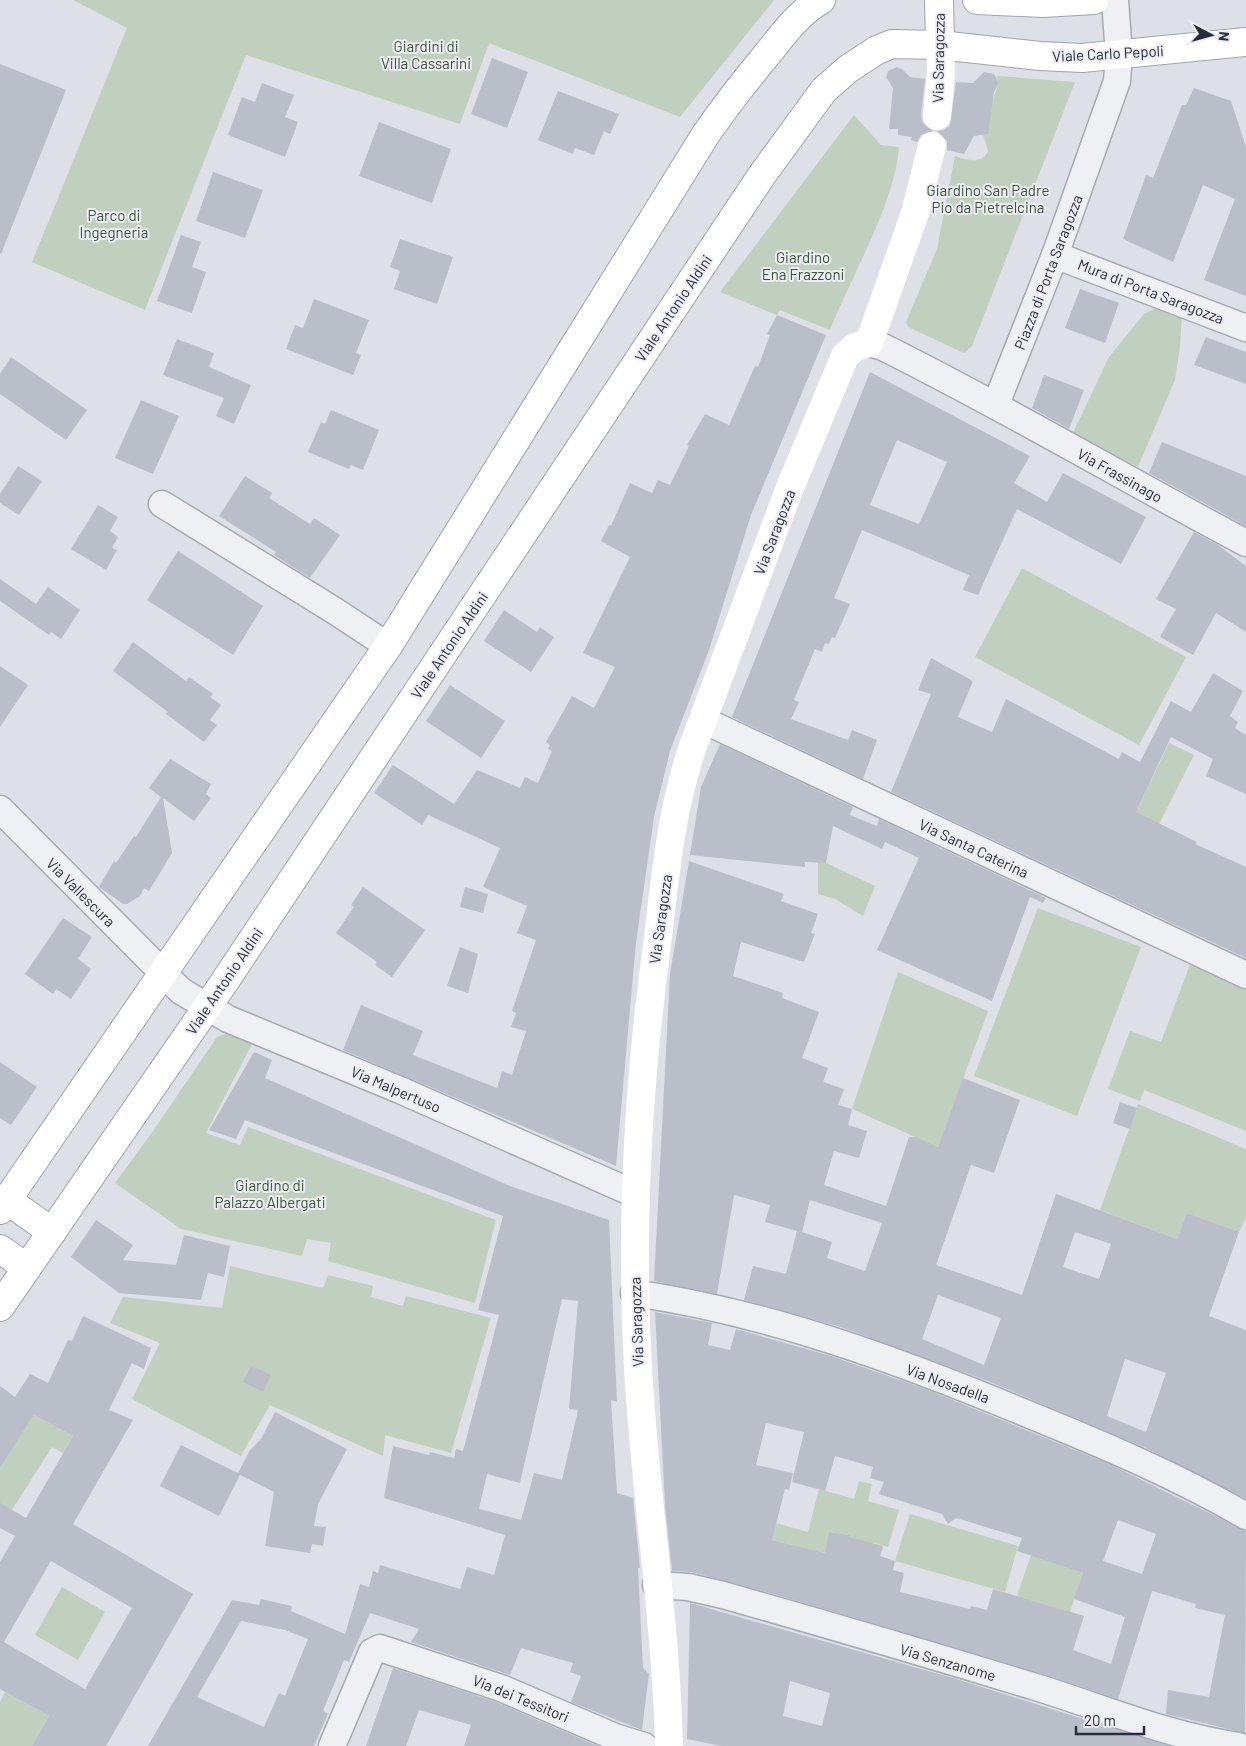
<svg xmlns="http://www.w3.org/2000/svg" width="1246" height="1746" font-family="Barlow,sans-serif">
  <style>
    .green { fill: #c1cfbe }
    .building { fill: #babec8; fill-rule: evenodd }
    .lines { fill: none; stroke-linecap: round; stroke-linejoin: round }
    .street-casing { stroke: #a6aab3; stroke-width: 29 }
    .primary-casing { stroke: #9da3b0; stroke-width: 30 }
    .street { stroke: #eff0f4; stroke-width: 26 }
    .secondary { stroke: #fff; stroke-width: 28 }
    .primary { stroke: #fff; stroke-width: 28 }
    .labels { text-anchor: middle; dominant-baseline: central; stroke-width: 4; stroke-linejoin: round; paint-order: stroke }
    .park-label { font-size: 15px; fill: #3a5536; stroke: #eceef3 }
    .street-label { font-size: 15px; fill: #272d3b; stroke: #eceef3 }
  </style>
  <rect width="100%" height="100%" fill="#dde0e6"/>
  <g class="green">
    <polygon points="73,0 774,0 680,117 489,43 460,124 246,55 145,310 32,262 127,28"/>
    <path d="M 997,76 L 1075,82 L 972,346 L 964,353 L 908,327 L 906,322 L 937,249 L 955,156 C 966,160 982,165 988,151 L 983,135 L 988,134 C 986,116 993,99 999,83 Z"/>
    <path d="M 854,115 L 881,145 L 899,147 C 894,206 852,274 830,330 L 780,310 L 777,315 L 720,292 Z"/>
    <polygon points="1164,304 1182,311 1180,347 1175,380 1138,467 1072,435 1109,357 1144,314"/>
    <polygon points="1022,568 1186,657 1139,745 975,657"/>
    <polygon points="1169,743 1194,755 1151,840 1128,829"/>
    <polygon points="818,862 826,863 875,886 863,916 835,899 818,894"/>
    <polygon points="1038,908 1141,947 1077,1116 974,1076"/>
    <polygon points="1191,962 1246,986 1246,1131 1144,1090 1140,1101 1108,1089 1130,1031 1161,1042"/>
    <polygon points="898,972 988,1011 938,1147 852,1109"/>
    <polygon points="226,1034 253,1042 206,1133 240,1145 248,1127 496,1220 475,1303 328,1261 331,1243 307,1239 302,1256 181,1229 115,1183 153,1131 217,1037"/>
    <polygon points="1138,1104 1246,1149 1246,1218 1239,1232 1187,1213 1177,1239 1100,1210"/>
    <polygon points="230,1266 323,1288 328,1275 373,1286 371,1297 403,1306 406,1296 491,1318 451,1453 385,1435 383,1456 270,1405 241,1456 132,1399 160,1343 110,1323 123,1297 222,1308"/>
    <polygon points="34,1415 73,1436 63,1453 52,1447 12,1510 7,1507 0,1519 0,1468"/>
    <polygon points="859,1481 872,1484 868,1501 899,1510 888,1547 874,1543 847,1544 850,1535 830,1532 833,1555 772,1540 776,1523 808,1532 819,1489 854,1499"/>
    <polygon points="910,1514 1018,1546 1005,1592 895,1561"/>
    <polygon points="1031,1555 1083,1573 1070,1612 1017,1596"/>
    <polygon points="62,1587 105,1612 78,1660 35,1635"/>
    <polygon points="5,1692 49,1716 32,1746 0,1746 0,1702"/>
  </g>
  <g class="building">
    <polygon points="492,58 528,72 507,128 471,114"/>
    <polygon points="0,64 66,90 1,254 0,253"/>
    <polygon points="897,67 903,70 910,77 925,79 921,115 923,123 933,131 921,135 917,142 911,140 912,137 898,135 898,129 889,129 893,88 886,77 888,71"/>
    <polygon points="984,72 994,74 999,83 994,92 988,134 974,136 964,154 947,150 947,141 937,131 944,130 950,125 956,82 973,83"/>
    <polygon points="262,83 294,95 285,117 298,122 285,157 228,135 242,97 255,102"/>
    <polygon points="1194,88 1231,101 1246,147 1246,296 1204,280 1235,199 1203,185 1173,262 1123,239 1146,175 1153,178 1182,105 1186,105"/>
    <polygon points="558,91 619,114 610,134 604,131 594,155 575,148 573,154 538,140"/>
    <polygon points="379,122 451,149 432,203 359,176"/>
    <polygon points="213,172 263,190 245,238 196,221"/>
    <polygon points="181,235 201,242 192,267 206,272 192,313 157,301"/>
    <polygon points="400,239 453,257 437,304 394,289 400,271 390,267"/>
    <polygon points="1080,289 1119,303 1105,343 1065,328"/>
    <polygon points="314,299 369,320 356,353 361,355 353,375 286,349 295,325 303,328"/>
    <polygon points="777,315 826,335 751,515 709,650 670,751 654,817 636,942 616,1166 343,1050 361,1005 423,1031 413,1055 497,1088 502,1071 512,1075 526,1031 511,1027 516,1013 512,1011 536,940 517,933 527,906 483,887 500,848 428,815 422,825 374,793 393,765 454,804 477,770 520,788 525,777 538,783 552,751 548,749 550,745 546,742 572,696 594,708 615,667 583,653 630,557 601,541 609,525 611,526 630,483 652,493 658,480 670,485 689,446 687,445 705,414 729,425 755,366 758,367 770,335 767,334"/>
    <polygon points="1206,337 1246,352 1246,384 1194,365"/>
    <polygon points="177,339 214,353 209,367 251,385 234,424 216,416 224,398 163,375"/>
    <polygon points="11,357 87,410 66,440 0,394 0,374"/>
    <path d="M 870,372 L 1030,456 L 1014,483 L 1047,502 L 1063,473 L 1146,517 L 1121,564 L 1017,509 L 978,595 L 963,590 L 969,575 L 862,530 L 834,598 L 850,604 L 835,638 L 832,637 L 829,644 L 825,643 L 822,652 L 815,649 L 794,700 L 799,702 L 791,719 L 848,740 L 852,730 L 877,740 L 863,779 L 732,717 ZM 897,440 L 947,462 L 919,524 L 870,505 Z"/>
    <polygon points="1044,375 1084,390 1069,429 1032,408"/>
    <polygon points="141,400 179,416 153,474 115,458"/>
    <polygon points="331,410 379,430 363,470 351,465 349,469 308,452 321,422 325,424"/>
    <polygon points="1162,442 1246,476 1246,526 1149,473"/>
    <polygon points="18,466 42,481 19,515 0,503 0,494"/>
    <polygon points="245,476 272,493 269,498 310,524 314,518 340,535 310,578 274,555 276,552 219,516"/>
    <polygon points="98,505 118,517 110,531 118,537 112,548 117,550 106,570 71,549"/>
    <polygon points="1194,532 1218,545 1246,566 1246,632 1216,613 1193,655 1160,637 1176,609 1156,599"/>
    <polygon points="178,551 263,606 233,655 147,600"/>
    <polygon points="0,579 36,604 48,587 80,610 61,639 51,632 49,635 0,601"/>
    <polygon points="504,610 537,632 540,627 554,637 531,672 484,641"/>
    <polygon points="133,642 186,681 189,677 213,694 210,697 221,705 210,720 217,725 204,742 166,714 168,712 113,671"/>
    <polygon points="931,658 973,681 958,717 992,732 1006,699 1119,759 1122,752 1140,762 1171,701 1191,712 1213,673 1243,691 1230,716 1238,722 1235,728 1246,735 1246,794 1206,776 1213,759 1171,737 1136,812 1197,842 1195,844 1246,867 1246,958 891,792 931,694 918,690"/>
    <polygon points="0,666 28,685 0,727"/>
    <polygon points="450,685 505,721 481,758 426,721"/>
    <polygon points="720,744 853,807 850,815 877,826 879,819 1046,898 1043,903 1030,897 992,1001 877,950 919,858 885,842 882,849 833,826 826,863 805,862 805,867 690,855 701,787"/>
    <polygon points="170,759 211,784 206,794 211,798 194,821 163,798 172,853 149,891 144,888 140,896 127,904 123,904 99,887 114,861 116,863 134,836 136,837 161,797 149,788"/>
    <path d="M 689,861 L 784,894 L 781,901 L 818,914 L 811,933 L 815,934 L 804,962 L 741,942 L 733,976 L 783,993 L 782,998 L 819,1012 L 802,1058 L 828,1068 L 823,1082 L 844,1089 L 838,1105 L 852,1109 L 848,1125 L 867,1131 L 859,1158 L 834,1151 L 824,1185 L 886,1206 L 909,1137 L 916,1137 L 938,1147 L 963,1078 L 1020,1100 L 994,1173 L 971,1165 L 936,1265 L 1022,1295 L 1056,1194 L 1177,1239 L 1187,1213 L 1239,1232 L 1209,1316 L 1246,1330 L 1246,1499 L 1146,1448 L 988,1381 L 841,1327 L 744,1300 L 753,1266 L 786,1274 L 797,1231 L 765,1222 L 770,1205 L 734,1195 L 717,1294 L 654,1281 L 670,974 ZM 810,1200 L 882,1223 L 865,1271 L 827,1258 L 832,1242 L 802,1232 ZM 1075,1232 L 1111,1244 L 1099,1279 L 1063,1267 ZM 938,1295 L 1001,1318 L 984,1365 L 922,1339 ZM 1125,1359 L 1166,1373 L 1146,1432 L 1107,1416 Z"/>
    <polygon points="363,887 425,930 392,977 375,965 377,962 336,933 354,907 351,905"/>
    <polygon points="465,887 488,894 483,913 460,907"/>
    <polygon points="63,918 92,937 78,959 91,969 71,999 56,989 53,994 25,974"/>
    <polygon points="460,947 478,954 468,993 447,986"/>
    <path d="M 254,1052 L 272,1060 L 265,1078 L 510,1186 L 609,1220 L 617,1402 L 611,1400 L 617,1493 L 633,1498 L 640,1568 L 638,1568 L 643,1668 L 649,1674 L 642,1730 L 571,1702 L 581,1676 L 570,1672 L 573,1663 L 521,1648 L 510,1675 L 411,1642 L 419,1629 L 370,1613 L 349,1662 L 344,1660 L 323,1711 L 328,1714 L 314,1746 L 148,1746 L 232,1600 L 259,1605 L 261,1599 L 292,1606 L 291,1611 L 345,1634 L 360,1584 L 369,1587 L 373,1571 L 378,1573 L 380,1565 L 460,1589 L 467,1567 L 494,1575 L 505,1535 L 384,1498 L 393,1446 L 429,1455 L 430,1452 L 454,1458 L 456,1449 L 463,1451 L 499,1315 L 478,1310 L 503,1216 L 245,1120 L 236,1139 L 209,1130 ZM 562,1299 L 578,1301 L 569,1409 L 578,1410 L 562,1480 L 534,1473 L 521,1520 L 479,1509 L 487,1474 L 520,1483 ZM 241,1621 L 285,1630 L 308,1639 L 285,1696 L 279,1693 L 264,1727 L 197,1697 Z"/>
    <polygon points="0,1062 37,1087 11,1125 0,1118"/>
    <polygon points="1120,1102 1137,1108 1130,1129 1113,1123"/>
    <polygon points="96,1220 133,1245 123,1260 176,1265 184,1235 230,1246 224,1277 208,1273 201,1300 119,1293 71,1257"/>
    <path d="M 655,1312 L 712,1323 L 708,1345 L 730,1350 L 736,1329 L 831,1356 L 928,1390 L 1107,1463 L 1246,1531 L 1245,1733 L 1166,1714 L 1168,1690 L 1209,1697 L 1225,1615 L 1195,1608 L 1196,1604 L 1152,1591 L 1118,1699 L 1043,1674 L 767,1592 L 691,1572 L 672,1571 L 665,1505 ZM 766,1423 L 804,1432 L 792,1482 L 825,1491 L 835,1456 L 873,1467 L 870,1478 L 884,1482 L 879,1494 L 942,1514 L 948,1524 L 956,1518 L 1022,1538 L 1017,1551 L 1083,1573 L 1074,1599 L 1125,1617 L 1111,1664 L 1073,1650 L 1084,1616 L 993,1589 L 987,1610 L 971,1606 L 970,1609 L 900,1592 L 904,1573 L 893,1570 L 895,1561 L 880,1556 L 883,1546 L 849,1537 L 850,1535 L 829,1532 L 825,1553 L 772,1540 L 785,1489 L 789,1490 L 793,1473 L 756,1465 ZM 1118,1520 L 1156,1534 L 1142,1574 L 1103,1561 Z"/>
    <path d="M 83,1316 L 151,1348 L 144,1369 L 132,1363 L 109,1410 L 133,1420 L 73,1524 L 193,1594 L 106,1746 L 32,1746 L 49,1716 L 0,1689 L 0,1562 L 15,1536 L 0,1528 L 0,1503 L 26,1518 L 73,1436 L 34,1415 L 0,1468 L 0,1386 L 15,1397 L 30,1374 L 48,1383 L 68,1340 L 72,1341 ZM 51,1561 L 132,1608 L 85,1689 L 4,1642 Z"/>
    <polygon points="251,1366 271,1375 263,1392 243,1382"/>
    <polygon points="275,1412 347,1449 318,1504 314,1526 326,1527 323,1546 312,1544 310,1553 265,1546 274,1492 240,1475 219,1516 160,1486 181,1445 238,1473 250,1450 261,1439"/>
    <path d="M 690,1603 L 956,1679 L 1169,1746 L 721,1746 L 687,1739 ZM 790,1681 L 830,1693 L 822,1726 L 783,1716 Z"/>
    <polygon points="393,1668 496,1702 598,1746 464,1746 471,1725 419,1710 406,1746 366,1746"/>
  </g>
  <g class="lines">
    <defs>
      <g id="street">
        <polyline points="1055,255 1246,328"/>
        <path d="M 869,343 L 883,347 C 1006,408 1125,479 1246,543"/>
        <polyline points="996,404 1055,255 1117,81 1119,55 1115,0"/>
        <polyline points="162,504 335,611 388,646"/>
        <polyline points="703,720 1246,975"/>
        <polyline points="0,809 181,991 228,1019 400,1090 635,1194"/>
        <path d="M 634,1293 C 771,1313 903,1362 1030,1415 C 1104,1445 1177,1476 1246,1516"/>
        <path d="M 656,1585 L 688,1587 L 723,1595 C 829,1625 934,1656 1039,1688 C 1106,1709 1169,1736 1239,1746"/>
        <polyline points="332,1746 372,1652 380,1648 501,1688 615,1737 644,1746"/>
      </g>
      <g id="primary">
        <polyline points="939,0 940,45"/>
        <polyline points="977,0 1043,3 1094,0"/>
        <polyline points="7,1200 52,1232"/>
        <path d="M 0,1210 L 388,646 L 706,134 C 725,107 744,82 765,57 C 782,36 797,14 821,0"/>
        <polyline points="0,1249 27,1268"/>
        <polyline points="0,1307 223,984 762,175 824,90 848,69 877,50 892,44 940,45 1040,56 1082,58 1246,42"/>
      </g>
    </defs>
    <use href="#street" class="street-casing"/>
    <use href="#primary" class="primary-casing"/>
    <use href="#street" class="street"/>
    <g class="secondary">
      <polyline points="937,116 941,73 940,45"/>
      <path d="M 669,1746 C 666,1620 645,1494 638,1368 C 630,1227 638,1085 657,945 C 665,878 671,810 693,746 L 789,490 L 845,356 L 855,347 L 869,343 L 915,213 L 932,146"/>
    </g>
    <use href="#primary" class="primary"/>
  </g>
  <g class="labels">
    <g class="park-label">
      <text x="426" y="46">Giardini di<tspan x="426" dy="17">Villa Cassarini</tspan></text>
      <text x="988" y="190">Giardino San Padre<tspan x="988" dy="17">Pio da Pietrelcina</tspan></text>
      <text x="114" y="215">Parco di<tspan x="114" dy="17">Ingegneria</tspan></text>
      <text x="803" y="257">Giardino<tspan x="803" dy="17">Ena Frazzoni</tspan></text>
      <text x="270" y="1185">Giardino di<tspan x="270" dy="17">Palazzo Albergati</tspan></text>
    </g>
    <g class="street-label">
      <text transform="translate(1108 53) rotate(-3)">Viale Carlo Pepoli</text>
      <text transform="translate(938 58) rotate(-89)">Via Saragozza</text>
      <text transform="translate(1048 272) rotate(-69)">Piazza di Porta Saragozza</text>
      <text transform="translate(1151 291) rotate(21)">Mura di Porta Saragozza</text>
      <text transform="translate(673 308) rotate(-56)">Viale Antonio Aldini</text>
      <text transform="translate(1120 475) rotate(29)">Via Frassinago</text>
      <text transform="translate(774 532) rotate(-69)">Via Saragozza</text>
      <text transform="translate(449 645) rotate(-56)">Viale Antonio Aldini</text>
      <text transform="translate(974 848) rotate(25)">Via Santa Caterina</text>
      <text transform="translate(81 892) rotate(45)">Via Vallescura</text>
      <text transform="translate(660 919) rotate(-82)">Via Saragozza</text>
      <text transform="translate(224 981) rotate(-56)">Viale Antonio Aldini</text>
      <text transform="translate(396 1089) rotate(23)">Via Malpertuso</text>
      <text transform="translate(636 1322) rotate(-92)">Via Saragozza</text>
      <text transform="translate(948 1383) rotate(20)">Via Nosadella</text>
      <text transform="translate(948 1662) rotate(16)">Via Senzanome</text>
      <text transform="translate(521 1698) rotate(22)">Via dei Tessitori</text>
    </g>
  </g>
  <g transform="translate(1211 35) rotate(96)" stroke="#eceef3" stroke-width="4" paint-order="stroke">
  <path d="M0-4L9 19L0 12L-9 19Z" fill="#272d3b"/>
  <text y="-8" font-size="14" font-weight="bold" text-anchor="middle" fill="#272d3b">N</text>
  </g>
  <path d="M1076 1726v8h68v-8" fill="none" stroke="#272d3b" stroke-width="2.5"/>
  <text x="1084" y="1726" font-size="15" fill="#272d3b" stroke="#eceef3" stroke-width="4" paint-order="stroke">20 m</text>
</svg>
